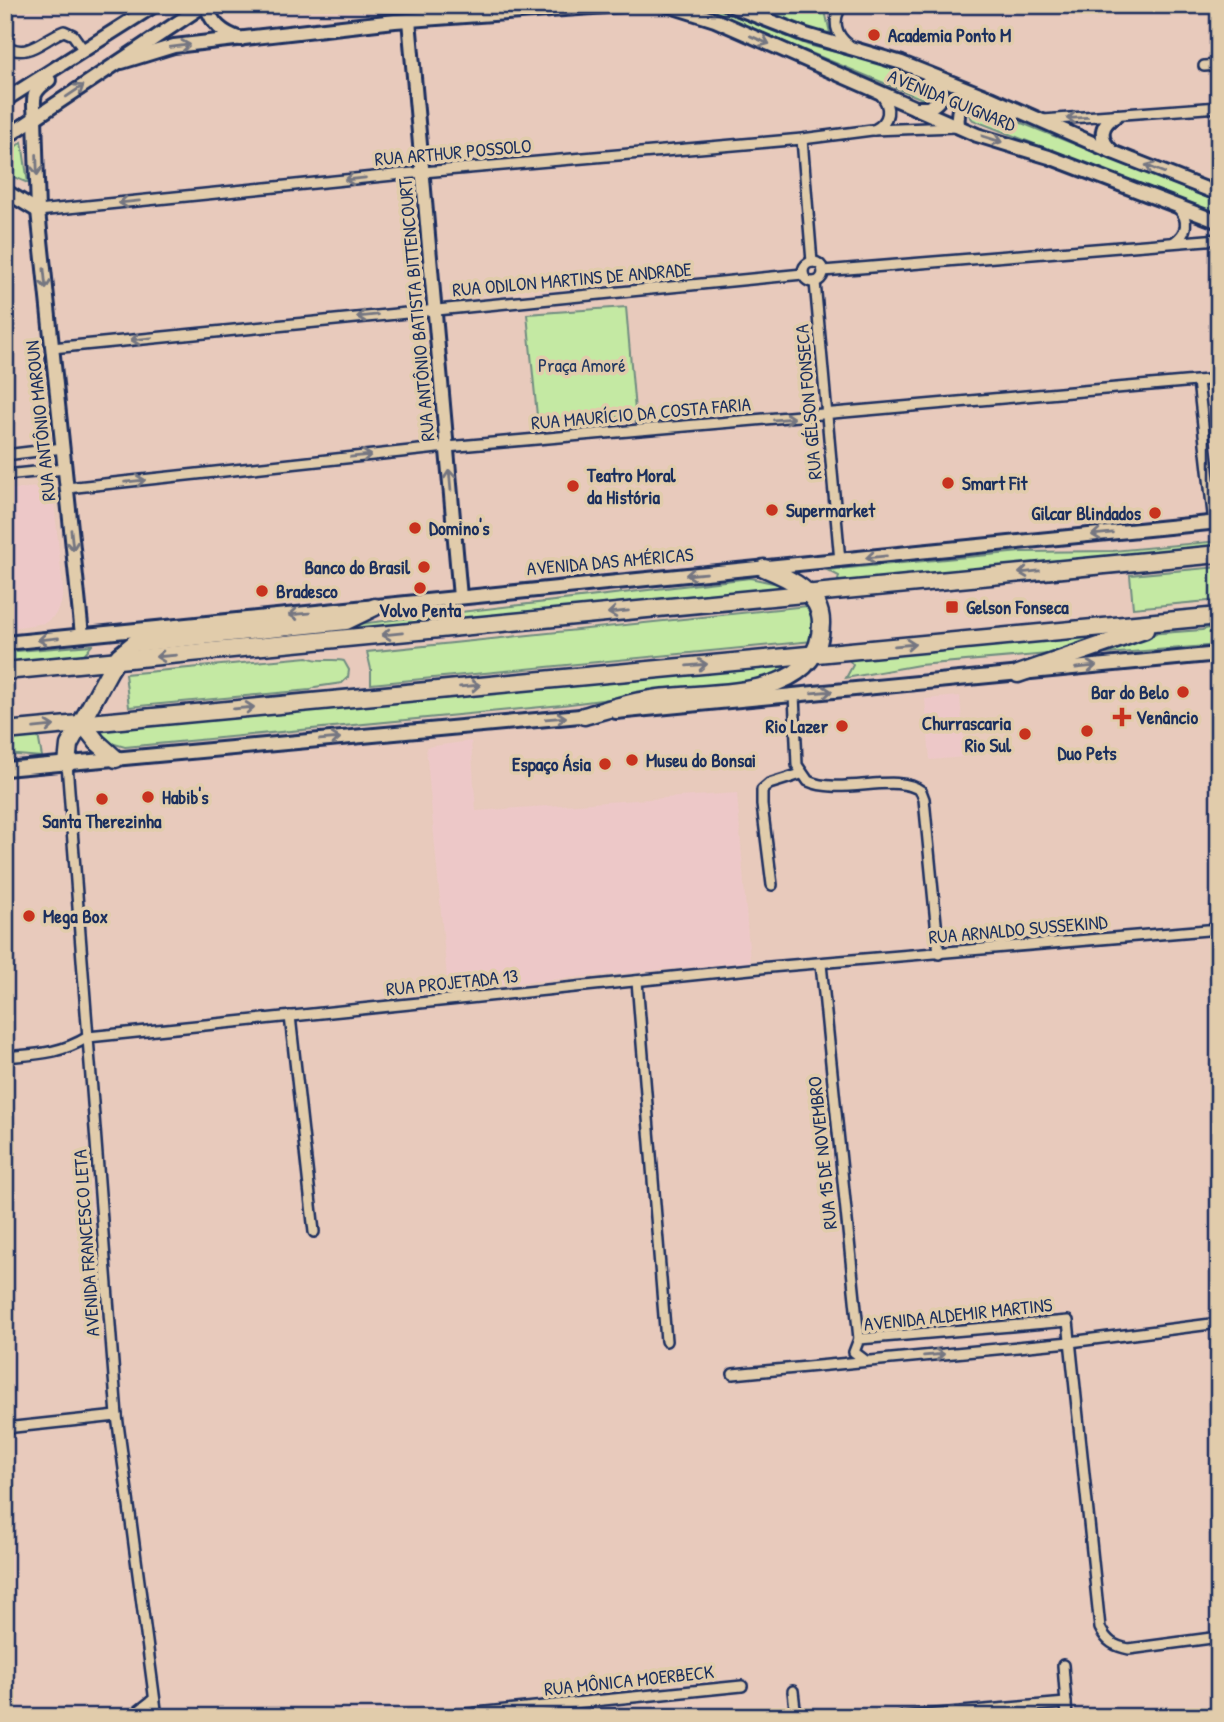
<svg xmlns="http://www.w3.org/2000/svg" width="1224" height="1722" font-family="'Patrick Hand',sans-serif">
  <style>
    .built { fill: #edc8c8 }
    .green { fill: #c4e9a3; stroke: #708c80; stroke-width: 2 }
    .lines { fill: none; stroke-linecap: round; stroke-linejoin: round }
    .minor-casing { stroke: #1b2f5e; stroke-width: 14 }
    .tertiary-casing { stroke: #1b2f5e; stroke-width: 18 }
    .secondary-casing { stroke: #1b2f5e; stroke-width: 18 }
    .trunk-casing { stroke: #1b2f5e; stroke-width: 21 }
    .minor { stroke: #e1ccab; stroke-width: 9 }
    .tertiary { stroke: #e1ccab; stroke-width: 12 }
    .secondary { stroke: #e1ccab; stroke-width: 12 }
    .trunk { stroke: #e1ccab; stroke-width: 16 }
    .oneway { stroke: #747681 }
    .poi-dot { fill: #c8321e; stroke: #e1ccab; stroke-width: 2.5 }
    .labels { text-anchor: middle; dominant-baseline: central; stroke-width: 7; stroke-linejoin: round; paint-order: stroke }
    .poi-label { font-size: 19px; font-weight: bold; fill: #1b2f5e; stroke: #e1ccab; text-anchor: start }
    .street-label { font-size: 19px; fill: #1b2f5e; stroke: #e1ccab }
    .park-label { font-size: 19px; fill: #233861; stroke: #e1ccab }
  </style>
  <rect width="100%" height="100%" fill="#e8cabc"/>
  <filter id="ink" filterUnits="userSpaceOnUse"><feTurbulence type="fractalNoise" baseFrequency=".0143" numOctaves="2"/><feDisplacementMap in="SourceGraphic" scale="14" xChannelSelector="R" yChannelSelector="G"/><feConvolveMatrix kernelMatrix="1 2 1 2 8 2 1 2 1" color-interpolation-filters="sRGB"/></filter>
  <g filter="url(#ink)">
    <g class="built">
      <polygon points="38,487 52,494 54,502 63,590 61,604 55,615 45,623 5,629 5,490"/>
      <polygon points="960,696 965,757 930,760 925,699"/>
      <polygon points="471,741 476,811 737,793 750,962 448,989 426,747"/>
    </g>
    <g class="green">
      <polygon points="695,5 708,5 808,45 874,62 931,84 935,93 930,100 925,100"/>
      <polygon points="829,6 826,15 830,33 827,36 765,13"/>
      <polygon points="974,104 1219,202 1219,216 973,120 967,113 970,105"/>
      <polygon points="22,142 28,183 5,173 5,154"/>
      <polygon points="626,307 636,422 626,416 538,426 527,314"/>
      <polygon points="1219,541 1219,548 837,585 839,576 827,570 1021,552 1113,551"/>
      <polygon points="1219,567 1219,600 1133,608 1130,575"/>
      <polygon points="750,578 778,584 790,590 143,653 160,644 333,627"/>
      <polygon points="807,606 815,628 813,641 371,684 371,669 367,652"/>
      <polygon points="1219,625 1219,645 1081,656 1148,634 1202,630"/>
      <polygon points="1120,630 1048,654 919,665 846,678 853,665 845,655"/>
      <polygon points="92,645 80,659 5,665 5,652"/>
      <path d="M 308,657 C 318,663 332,658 344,661 L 349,670 L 348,677 L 342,683 L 315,687 L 310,690 L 129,707 L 125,674 Z"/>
      <polygon points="800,660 767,679 562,705 125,747 104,741 98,730"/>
      <polygon points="38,735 42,757 5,754 5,737"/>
    </g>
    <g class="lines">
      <defs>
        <g id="minor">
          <path d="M 842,5 C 832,20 835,35 849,45"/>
          <polyline points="1200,6 1211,5"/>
          <polyline points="744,8 791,5"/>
          <path d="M 5,45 C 27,61 44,38 64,31 L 73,35 L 83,49"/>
          <polyline points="1204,66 1219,65"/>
          <polyline points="1043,120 1219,107"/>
          <path d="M 874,130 C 890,122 892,107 880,94"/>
          <polyline points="802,139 812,262"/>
          <polyline points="38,211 423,172 802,139 872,130 956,127"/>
          <path d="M 1174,242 C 1187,234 1190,220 1178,208"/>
          <circle cx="813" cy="272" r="10"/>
          <polyline points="823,271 1219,239"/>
          <polyline points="815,282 840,561"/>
          <polyline points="52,348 803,274"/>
          <polyline points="1198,381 1214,523"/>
          <polyline points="5,455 63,448"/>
          <polyline points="5,475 65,469"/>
          <polyline points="67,488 447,447 1219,379"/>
          <path d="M 794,694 L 797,765 L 808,781 C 840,796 898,772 921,791 L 924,799 L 939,954"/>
          <polyline points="67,764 117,1416 157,1717"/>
          <polyline points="772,885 762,805 762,790 769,784 801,774"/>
          <polyline points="821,964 859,1339"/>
          <polyline points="637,981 666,1341"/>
          <polyline points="290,1016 314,1232"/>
          <path d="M 5,1057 C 37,1054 60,1054 88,1037 L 770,967 L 1219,929"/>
          <path d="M 866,1361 L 854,1352 L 859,1339 L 1068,1321 L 1100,1628 C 1107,1642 1114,1646 1129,1649 L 1219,1637"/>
          <polyline points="733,1374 1070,1342 1219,1323"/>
          <polyline points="5,1428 117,1416"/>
          <polyline points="1063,1665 1067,1717"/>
          <polyline points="793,1691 796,1717"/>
          <polyline points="131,1717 154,1699"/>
          <polyline points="436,1717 742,1686"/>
          <polyline points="902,1717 1066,1703"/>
        </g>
        <g id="tertiary">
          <polyline points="667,5 715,20 977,135 1049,157 1219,222"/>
          <polyline points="729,5 806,35 902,63 990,98 1115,153 1219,194"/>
          <polyline points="409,20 460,597"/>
          <polyline points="122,62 174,46 395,21 622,5"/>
          <path d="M 915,108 L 928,108 C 945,100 946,87 929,78"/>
          <polyline points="35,118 38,211 82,635"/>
          <path d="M 958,126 C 956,107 963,95 983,96"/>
          <path d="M 1112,151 C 1098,139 1100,124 1116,116"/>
        </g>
        <g id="secondary">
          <path d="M 206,5 C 212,24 222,33 241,39"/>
          <polyline points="5,100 155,5"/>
          <path d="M 35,118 C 33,98 31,92 49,80"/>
          <polyline points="5,138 204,5"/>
          <polyline points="5,191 38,211"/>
          <polyline points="5,643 1219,522"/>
          <polyline points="616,712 1219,654"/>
          <polyline points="5,769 591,715"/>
        </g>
        <g id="trunk">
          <polyline points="5,671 1219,554"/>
          <polyline points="1018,674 1145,630"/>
          <path d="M 584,716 C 606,710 629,702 652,699 C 705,690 820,704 821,624 C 822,593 789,578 764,568"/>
          <polyline points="82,723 97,742 116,759"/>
          <polyline points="5,731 1219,616"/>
          <polyline points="67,764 69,745 110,670 119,656 135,643 346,621 375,607"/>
        </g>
      </defs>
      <use href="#minor" class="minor-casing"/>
      <use href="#tertiary" class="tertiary-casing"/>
      <use href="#secondary" class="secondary-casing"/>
      <use href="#trunk" class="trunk-casing"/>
      <use href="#minor" class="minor"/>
      <use href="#tertiary" class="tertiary"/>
      <use href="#secondary" class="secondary"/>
      <use href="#trunk" class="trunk"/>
    </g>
    <defs><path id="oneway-shaft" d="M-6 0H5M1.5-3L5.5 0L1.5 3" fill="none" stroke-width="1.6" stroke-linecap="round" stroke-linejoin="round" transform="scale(1.75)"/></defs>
    <g class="oneway">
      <use href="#oneway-shaft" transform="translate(760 40) rotate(23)"/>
      <use href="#oneway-shaft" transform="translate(180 46) rotate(-8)"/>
      <use href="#oneway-shaft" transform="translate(75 91) rotate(-34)"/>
      <use href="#oneway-shaft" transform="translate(1077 118) rotate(177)"/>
      <use href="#oneway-shaft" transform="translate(992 139) rotate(17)"/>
      <use href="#oneway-shaft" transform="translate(37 165) rotate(88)"/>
      <use href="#oneway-shaft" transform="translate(1155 169) rotate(-158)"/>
      <use href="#oneway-shaft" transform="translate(355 179) rotate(174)"/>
      <use href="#oneway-shaft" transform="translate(129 202) rotate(174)"/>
      <use href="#oneway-shaft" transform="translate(45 279) rotate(84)"/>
      <use href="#oneway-shaft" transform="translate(367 316) rotate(174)"/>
      <use href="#oneway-shaft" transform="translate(141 339) rotate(174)"/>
      <use href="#oneway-shaft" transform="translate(784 419) rotate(-5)"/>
      <use href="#oneway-shaft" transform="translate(361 456) rotate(-6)"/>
      <use href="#oneway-shaft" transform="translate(450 480) rotate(-95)"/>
      <use href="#oneway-shaft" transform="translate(135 481) rotate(-6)"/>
      <use href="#oneway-shaft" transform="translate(1102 534) rotate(174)"/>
      <use href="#oneway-shaft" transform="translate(72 540) rotate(84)"/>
      <use href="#oneway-shaft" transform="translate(876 557) rotate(174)"/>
      <use href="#oneway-shaft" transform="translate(1029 572) rotate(174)"/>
      <use href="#oneway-shaft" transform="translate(696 574) rotate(175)"/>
      <use href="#oneway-shaft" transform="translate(618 612) rotate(174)"/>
      <use href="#oneway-shaft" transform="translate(299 614) rotate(175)"/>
      <use href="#oneway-shaft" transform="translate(392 634) rotate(174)"/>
      <use href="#oneway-shaft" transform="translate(48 639) rotate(174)"/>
      <use href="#oneway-shaft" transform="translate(905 645) rotate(-5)"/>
      <use href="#oneway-shaft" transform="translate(166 656) rotate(175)"/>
      <use href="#oneway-shaft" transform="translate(697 665) rotate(-5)"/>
      <use href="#oneway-shaft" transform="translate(1086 667) rotate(-6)"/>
      <use href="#oneway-shaft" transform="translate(470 686) rotate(-5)"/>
      <use href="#oneway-shaft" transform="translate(822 692) rotate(-5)"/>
      <use href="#oneway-shaft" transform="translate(244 708) rotate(-5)"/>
      <use href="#oneway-shaft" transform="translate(556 718) rotate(-5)"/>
      <use href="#oneway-shaft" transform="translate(44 727) rotate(-6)"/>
      <use href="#oneway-shaft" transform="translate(330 739) rotate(-5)"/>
      <use href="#oneway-shaft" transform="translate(934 1355) rotate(-5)"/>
    </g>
  </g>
  <g class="poi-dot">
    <circle cx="874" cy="35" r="7"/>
    <circle cx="948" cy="483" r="7"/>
    <circle cx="573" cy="486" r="7"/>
    <circle cx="772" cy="510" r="7"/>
    <circle cx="1155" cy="513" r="7"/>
    <circle cx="415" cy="528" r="7"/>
    <circle cx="424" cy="567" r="7"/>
    <circle cx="420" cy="588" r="7"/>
    <circle cx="262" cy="591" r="7"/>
    <rect x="945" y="600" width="14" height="14" rx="3.5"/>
    <circle cx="1183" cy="692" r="7"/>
    <path d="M1118.5 706.5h7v7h7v7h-7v7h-7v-7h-7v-7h7z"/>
    <circle cx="842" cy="726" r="7"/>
    <circle cx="1087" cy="731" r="7"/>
    <circle cx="1025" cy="734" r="7"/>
    <circle cx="632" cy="760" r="7"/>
    <circle cx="605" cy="764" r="7"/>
    <circle cx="148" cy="797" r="7"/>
    <circle cx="102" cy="799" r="7"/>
    <circle cx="29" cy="916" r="7"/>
  </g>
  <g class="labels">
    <g class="poi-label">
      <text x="888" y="35">Academia Ponto M</text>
      <text x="587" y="475">Teatro Moral<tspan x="587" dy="22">da História</tspan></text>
      <text x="962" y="483">Smart Fit</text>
      <text x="786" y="510">Supermarket</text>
      <text x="1141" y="513" text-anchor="end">Gilcar Blindados</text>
      <text x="429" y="528">Domino's</text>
      <text x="410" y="567" text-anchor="end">Banco do Brasil</text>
      <text x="276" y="591">Bradesco</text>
      <text x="966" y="607">Gelson Fonseca</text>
      <text x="420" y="610" text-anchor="middle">Volvo Penta</text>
      <text x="1169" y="692" text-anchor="end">Bar do Belo</text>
      <text x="1136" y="717">Venâncio</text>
      <text x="1011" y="723" text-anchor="end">Churrascaria<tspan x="1011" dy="22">Rio Sul</tspan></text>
      <text x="828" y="726" text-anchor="end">Rio Lazer</text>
      <text x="1087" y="753" text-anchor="middle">Duo Pets</text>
      <text x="646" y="760">Museu do Bonsai</text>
      <text x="591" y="764" text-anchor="end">Espaço Ásia</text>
      <text x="162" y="797">Habib's</text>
      <text x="102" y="821" text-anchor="middle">Santa Therezinha</text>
      <text x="43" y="916">Mega Box</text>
    </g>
    <g class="street-label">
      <text transform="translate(952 100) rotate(22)">AVENIDA GUIGNARD</text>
      <text transform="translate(453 152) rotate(-5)">RUA ARTHUR POSSOLO</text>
      <text transform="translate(572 279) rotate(-5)">RUA ODILON MARTINS DE ANDRADE</text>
      <text transform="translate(416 310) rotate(-95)">RUA ANTÔNIO BATISTA BITTENCOURT</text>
      <text transform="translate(808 402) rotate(-95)">RUA GÉLSON FONSECA</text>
      <text transform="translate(641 413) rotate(-5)">RUA MAURÍCIO DA COSTA FARIA</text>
      <text transform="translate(40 421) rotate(-96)">RUA ANTÔNIO MAROUN</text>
      <text transform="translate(610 561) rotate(-5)">AVENIDA DAS AMÉRICAS</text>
      <text transform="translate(1018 929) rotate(-5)">RUA ARNALDO SUSSEKIND</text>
      <text transform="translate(452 982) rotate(-6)">RUA PROJETADA 13</text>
      <text transform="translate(822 1153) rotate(-96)">RUA 15 DE NOVEMBRO</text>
      <text transform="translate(86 1243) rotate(-94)">AVENIDA FRANCESCO LETA</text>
      <text transform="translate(958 1314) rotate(-6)">AVENIDA ALDEMIR MARTINS</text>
      <text transform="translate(629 1680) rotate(-6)">RUA MÔNICA MOERBECK</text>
    </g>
    <g class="park-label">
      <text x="582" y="365">Praça Amoré</text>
    </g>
  </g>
  <rect width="1224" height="1722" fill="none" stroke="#e1ccab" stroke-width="28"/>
  <rect x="14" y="14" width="1196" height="1694" fill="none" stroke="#1b2f5e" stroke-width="2.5" filter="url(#ink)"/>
</svg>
